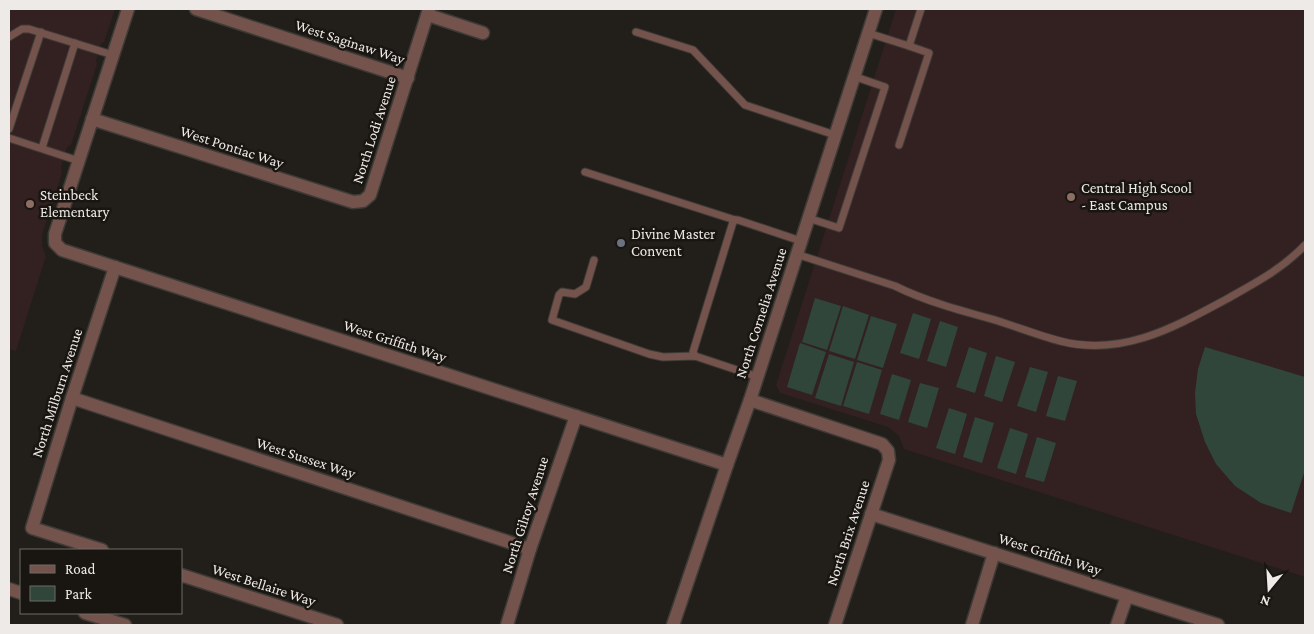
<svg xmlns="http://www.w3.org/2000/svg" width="1314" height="634" font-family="'Crimson Pro',serif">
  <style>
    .education { fill: #332021 }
    .green { fill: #30463b }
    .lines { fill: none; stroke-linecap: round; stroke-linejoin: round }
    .service-casing { stroke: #3e3b37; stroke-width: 9 }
    .minor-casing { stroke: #3e3b37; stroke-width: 15 }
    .tertiary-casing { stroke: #3e3b37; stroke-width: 15 }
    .service { stroke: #74534c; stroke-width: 7 }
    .minor { stroke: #74534c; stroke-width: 12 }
    .tertiary { stroke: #74534c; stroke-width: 12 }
    .education-dot { fill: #8d6e63; stroke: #191511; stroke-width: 2 }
    .worship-dot { fill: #6b7280; stroke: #191511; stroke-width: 2 }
    .labels { text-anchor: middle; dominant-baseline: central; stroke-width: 5; stroke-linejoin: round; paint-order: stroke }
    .street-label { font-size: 15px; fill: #edeae7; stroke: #191511 }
    .poi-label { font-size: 15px; fill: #edeae7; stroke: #191511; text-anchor: start }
  </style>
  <rect width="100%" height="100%" fill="#221e1a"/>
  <g class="education">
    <polygon points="9,9 115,9 104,42 101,44 96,60 97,64 71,145 67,147 61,167 62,173 42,235 42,246 46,256 16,351 9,349"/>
    <polygon points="896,9 1305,9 1305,577 904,449 899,436 888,427 780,393 776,385"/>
  </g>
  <g class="green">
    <polygon points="815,298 841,306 827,350 802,342"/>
    <polygon points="843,306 869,315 855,359 829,351"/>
    <polygon points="913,313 931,319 919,359 900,353"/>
    <polygon points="871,316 897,324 883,368 857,360"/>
    <polygon points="940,321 958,327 946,367 927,361"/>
    <polygon points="800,343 826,352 812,395 787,387"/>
    <polygon points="969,347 987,353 975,393 956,387"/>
    <polygon points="1205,347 1305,377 1305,470 1291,513 1261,503 1235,486 1216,464 1205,442 1196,414 1195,393 1198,369"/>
    <polygon points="829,354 854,362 841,406 815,398"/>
    <polygon points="996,356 1015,362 1002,402 984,396"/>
    <polygon points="857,362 882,370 869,414 843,406"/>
    <polygon points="1030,367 1048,372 1036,412 1017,406"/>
    <polygon points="892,374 911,380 899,420 880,414"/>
    <polygon points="1058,376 1077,381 1065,421 1046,416"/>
    <polygon points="920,383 939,388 927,428 908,422"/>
    <polygon points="949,408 967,414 955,454 936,448"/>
    <polygon points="975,417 994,423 982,463 963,457"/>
    <polygon points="1010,428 1028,434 1016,474 997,468"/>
    <polygon points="1037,437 1056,443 1044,482 1025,477"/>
  </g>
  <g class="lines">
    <defs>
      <g id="service">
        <polyline points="636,32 693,50 745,105 835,135"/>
        <polyline points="868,33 909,46 921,9"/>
        <polyline points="9,37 22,29 29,29 113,55"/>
        <polyline points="9,129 41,32"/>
        <polyline points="9,138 79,161"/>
        <polyline points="899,145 929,53 909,46"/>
        <polyline points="42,148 75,43"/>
        <polyline points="585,172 735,220 738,220 801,241"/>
        <polyline points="808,218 839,228 885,87 853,76"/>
        <path d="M 796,254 L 895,286 C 925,301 962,311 995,320 C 1017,327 1038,335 1060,341 C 1121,357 1173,328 1225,300 C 1255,283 1281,270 1305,245"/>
        <polyline points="594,260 586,287 575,294 562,292 559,295 552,320 649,354 663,357 695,356 758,377"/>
        <polyline points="695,356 693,352 733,222 735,220"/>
      </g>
      <g id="minor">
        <polyline points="128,9 55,234 55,243 62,250 727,465"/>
        <polyline points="196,9 408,78"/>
        <polyline points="428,15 483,33"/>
        <polyline points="92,119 353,202 363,201 370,195 429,9"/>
        <polyline points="72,398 530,549"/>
        <polyline points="750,400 882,444 888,451 889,460 835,625"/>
        <polyline points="871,514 1218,625"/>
        <polyline points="102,550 32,528 72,398 115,267"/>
        <polyline points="181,575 337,625"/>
        <polyline points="9,589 21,593"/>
        <polyline points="85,613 125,625"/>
        <polyline points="507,625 530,549 576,416"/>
        <polyline points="972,625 994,553"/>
        <polyline points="1117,625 1127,596"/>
      </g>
      <polyline id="tertiary" points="673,625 727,465 750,400 876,9"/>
    </defs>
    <use href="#service" class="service-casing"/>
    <use href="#minor" class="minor-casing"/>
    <use href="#tertiary" class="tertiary-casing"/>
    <use href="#service" class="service"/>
    <use href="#minor" class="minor"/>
    <use href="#tertiary" class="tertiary"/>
  </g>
  <g class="education-dot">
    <circle cx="1071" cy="197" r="5"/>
    <circle cx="30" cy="204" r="5"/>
  </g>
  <circle class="worship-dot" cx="621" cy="243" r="5"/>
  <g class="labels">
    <g class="street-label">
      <text transform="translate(350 42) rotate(18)">West Saginaw Way</text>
      <text transform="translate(374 130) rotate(-72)">North Lodi Avenue</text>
      <text transform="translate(232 147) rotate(18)">West Pontiac Way</text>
      <text transform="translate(761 313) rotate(-72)">North Cornelia Avenue</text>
      <text transform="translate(395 341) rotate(18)">West Griffith Way</text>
      <text transform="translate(57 393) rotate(-72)">North Milburn Avenue</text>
      <text transform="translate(306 458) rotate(18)">West Sussex Way</text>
      <text transform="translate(525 515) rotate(-72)">North Gilroy Avenue</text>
      <text transform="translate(848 533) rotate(-72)">North Brix Avenue</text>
      <text transform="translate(1050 554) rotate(18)">West Griffith Way</text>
      <text transform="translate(264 585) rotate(18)">West Bellaire Way</text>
    </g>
    <g class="poi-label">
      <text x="1081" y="188">Central High Scool<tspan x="1081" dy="17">- East Campus</tspan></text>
      <text x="40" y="195">Steinbeck<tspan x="40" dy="17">Elementary</tspan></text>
      <text x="631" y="234">Divine Master<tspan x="631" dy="17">Convent</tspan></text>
    </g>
  </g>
  <rect width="1314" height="634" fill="none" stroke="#edeae7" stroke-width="20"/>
  <rect x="20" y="549" width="162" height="65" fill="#191511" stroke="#6e6a67"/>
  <rect x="30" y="565" width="25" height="8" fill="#74534c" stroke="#6e6a67"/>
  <text x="65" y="574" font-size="15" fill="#edeae7">Road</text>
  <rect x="30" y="586" width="25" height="15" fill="#30463b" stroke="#6e6a67"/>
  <text x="65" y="599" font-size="15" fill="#edeae7">Park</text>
  <g transform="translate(1269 589) rotate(198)" stroke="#191511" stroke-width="4" paint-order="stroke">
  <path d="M0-4L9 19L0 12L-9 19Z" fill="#edeae7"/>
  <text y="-8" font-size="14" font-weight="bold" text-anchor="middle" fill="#edeae7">N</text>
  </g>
</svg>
